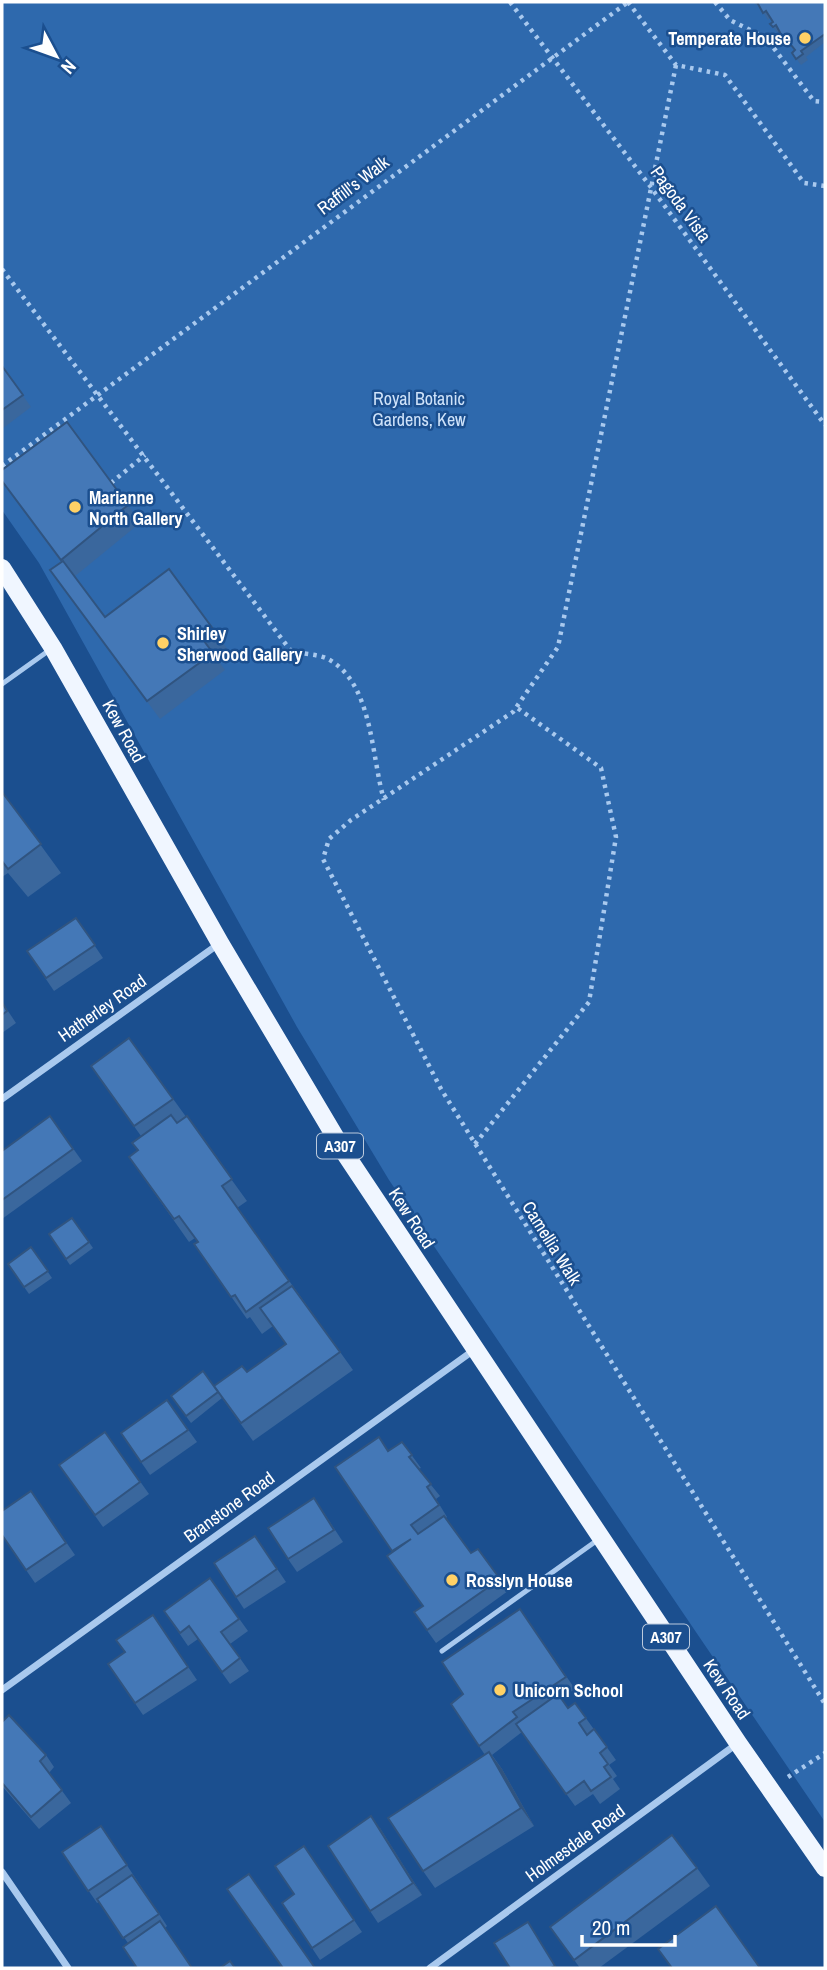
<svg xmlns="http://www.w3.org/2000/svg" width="827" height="1970" font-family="'Archivo Narrow',sans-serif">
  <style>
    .green { fill: #2e69ad }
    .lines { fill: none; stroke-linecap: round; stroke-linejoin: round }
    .path { stroke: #a9c9ee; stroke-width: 4.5; stroke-dasharray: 3.5 5; stroke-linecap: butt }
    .service { stroke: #a9c9ee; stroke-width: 5 }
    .minor { stroke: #a9c9ee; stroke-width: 7 }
    .primary { stroke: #f0f6ff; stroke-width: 18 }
    .wall { fill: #3a679d }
    .shaded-wall { fill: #305480 }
    .building { fill: #4478b7; stroke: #305480; stroke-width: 2 }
    .poi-dot { fill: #ffd166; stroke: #1b4f8f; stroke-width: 2.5 }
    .labels { text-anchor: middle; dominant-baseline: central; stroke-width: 5; stroke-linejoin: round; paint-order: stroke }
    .shield { fill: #1b4f8f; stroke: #bbcadd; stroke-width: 2 }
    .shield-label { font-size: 16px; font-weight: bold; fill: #fff }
    .poi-label { font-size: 18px; font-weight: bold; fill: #fff; stroke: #1b4f8f; text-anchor: start }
    .street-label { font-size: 18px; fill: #fff; stroke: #1b4f8f }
    .park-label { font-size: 18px; fill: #cfe3fa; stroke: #1b4f8f }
  </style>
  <rect width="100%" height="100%" fill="#1b4f8f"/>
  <polygon class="green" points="2,2 825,2 825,1822 389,1180 297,1027 39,563 2,510"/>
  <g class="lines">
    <g class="path">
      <polyline points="510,2 650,186 825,425"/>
      <polyline points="628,2 676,65 725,75 804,183 825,186"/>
      <polyline points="715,2 730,20 766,38 814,101 825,102"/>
      <polyline points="676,65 558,647 513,712 351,820 329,839 323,859 441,1089 825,1704"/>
      <path d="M 2,269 L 291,651 C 302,654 318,654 328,659 C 373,683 371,756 384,800"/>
      <polyline points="2,466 628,2"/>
      <polyline points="111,483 145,455"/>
      <polyline points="475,1144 589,1002 616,837 601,768 516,707"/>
      <polyline points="788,1777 825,1753"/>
    </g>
    <g class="service">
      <polyline points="2,684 51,649"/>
      <polyline points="442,1651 599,1539"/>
    </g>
    <g class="minor">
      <polyline points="2,1099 220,943"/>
      <polyline points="2,1690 474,1350"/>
      <polyline points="2,1872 68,1968"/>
      <polyline points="430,1968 738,1743"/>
    </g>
    <polyline class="primary" points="2,568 53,648 220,943 346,1155 738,1743 825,1868"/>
  </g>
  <g class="wall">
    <polygon points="754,2 825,2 825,42 806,57 808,60 801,65 792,53 795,51 792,46 789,48 780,32 778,33 770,24 773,22 770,18 768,20 758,4 756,5"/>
    <polygon points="2,366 31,407 2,429"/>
    <polygon points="2,481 128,505 140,523 74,577 105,617 216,633 228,650 217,659 225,670 160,719 50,570 61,562"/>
    <polygon points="2,792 61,873 28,897 8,873 2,877"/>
    <polygon points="76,918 103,958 54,991 27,951"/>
    <polygon points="2,1002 16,1023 2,1033"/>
    <polygon points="129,1038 247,1201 237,1208 353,1370 253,1441 222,1398 191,1423 171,1396 214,1386 247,1372 286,1344 273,1326 262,1334 250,1317 247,1319 194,1244 198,1242 195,1238 189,1242 129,1157 138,1150 141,1136 91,1066"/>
    <polygon points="50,1116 82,1161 2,1219 2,1151"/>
    <polygon points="72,1218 93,1248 70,1265 49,1234"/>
    <polygon points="31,1247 52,1278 29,1294 8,1264"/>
    <polygon points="167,1400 197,1442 150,1475 121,1433"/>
    <polygon points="105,1432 149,1494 103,1527 59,1465"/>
    <polygon points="402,1442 421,1468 418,1469 440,1496 436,1499 447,1517 446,1518 471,1553 478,1549 508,1591 436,1643 414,1612 423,1606 393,1552 335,1467 389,1450"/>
    <polygon points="31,1491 75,1555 35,1583 2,1535"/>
    <polygon points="322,1510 343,1542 297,1572 288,1559"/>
    <polygon points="255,1536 286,1582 244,1609 214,1563"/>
    <polygon points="210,1578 248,1631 230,1644 249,1671 230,1684 198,1639 188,1646 164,1611"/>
    <polygon points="520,1609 575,1689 561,1698 568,1708 575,1703 616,1760 609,1765 617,1776 613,1779 620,1789 600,1804 593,1794 575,1806 522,1732 492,1755 502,1769 534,1826 435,1888 423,1871 485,1755 451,1704 463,1694"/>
    <polygon points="153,1615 197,1680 143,1715 108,1664 125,1652"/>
    <polygon points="2,1722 46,1755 54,1767 49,1773 71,1803 39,1829 2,1786"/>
    <polygon points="101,1826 167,1926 165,1928 128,1943 99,1902 97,1903 62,1852"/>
    <polygon points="380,1828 422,1895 378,1923 370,1911"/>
    <polygon points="304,1846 362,1932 320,1960 282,1903 294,1894"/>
    <polygon points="697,1868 710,1886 599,1968 580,1968 550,1927"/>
  </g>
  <g class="shaded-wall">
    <polygon points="489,1752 502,1769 534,1826 521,1808"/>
    <polygon points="371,1816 380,1828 422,1895 413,1883"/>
    <polygon points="528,1922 536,1934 557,1968 556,1968"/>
  </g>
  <g class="building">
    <polygon points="757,2 825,2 825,34 801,51 803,54 796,59 792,53 795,50 787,40 785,42 776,25 773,27 770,24 773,22 766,11 763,13"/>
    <polygon points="2,366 23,395 2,410"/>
    <polygon points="67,422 128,505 61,560 2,481 2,470"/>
    <polygon points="63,561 105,617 169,569 216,633 204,641 213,653 147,701 50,570"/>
    <polygon points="2,792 41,844 8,869 2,861"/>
    <polygon points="76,918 95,945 46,978 27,951"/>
    <polygon points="2,1002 7,1011 2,1015"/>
    <polygon points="129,1038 173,1099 134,1126 91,1066"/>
    <polygon points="171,1115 177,1123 187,1116 232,1179 222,1186 289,1281 246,1312 235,1295 231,1297 194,1244 198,1242 179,1216 174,1219 129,1157 138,1150 132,1143"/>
    <polygon points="50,1116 73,1149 2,1200 2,1151"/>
    <polygon points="72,1218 89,1242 66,1259 49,1234"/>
    <polygon points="31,1247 48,1271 24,1287 8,1264"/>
    <polygon points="292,1286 340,1352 241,1423 214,1386 242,1366 247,1372 286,1344 260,1308"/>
    <polygon points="203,1371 218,1392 186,1416 171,1396"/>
    <polygon points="167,1400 188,1430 141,1462 121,1433"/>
    <polygon points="105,1432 140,1482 95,1515 59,1465"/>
    <polygon points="379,1437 388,1451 402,1442 412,1455 409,1457 431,1484 427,1487 439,1505 411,1525 418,1534 444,1516 471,1553 478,1549 500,1579 427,1630 414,1612 423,1606 387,1556 411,1539 392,1551 335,1467"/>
    <polygon points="31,1491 66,1543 26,1570 2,1535 2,1511"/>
    <polygon points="314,1498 334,1530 288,1559 268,1528"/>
    <polygon points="255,1536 277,1569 236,1597 214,1563"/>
    <polygon points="210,1578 239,1619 221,1632 240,1658 222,1672 189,1626 180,1633 164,1611"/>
    <polygon points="520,1609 566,1677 513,1712 517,1717 479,1746 451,1704 463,1694 442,1662"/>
    <polygon points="153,1615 188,1667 135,1703 108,1664 125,1652 116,1640"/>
    <polygon points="558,1694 568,1708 575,1703 586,1718 579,1723 587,1735 594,1729 607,1747 600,1753 608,1764 604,1767 611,1777 591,1791 584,1781 566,1794 516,1724"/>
    <polygon points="9,1715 46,1755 40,1761 62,1790 31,1817 2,1783 2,1722"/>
    <polygon points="489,1752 521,1808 423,1871 388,1818"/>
    <polygon points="371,1816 413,1883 370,1911 328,1846"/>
    <polygon points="101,1826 127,1865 88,1891 62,1852"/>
    <polygon points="672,1835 697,1868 574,1960 550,1927"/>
    <polygon points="304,1846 354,1920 312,1948 282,1903 294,1894 275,1866"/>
    <polygon points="249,1874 315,1968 283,1968 227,1889"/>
    <polygon points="132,1875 159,1914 123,1938 97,1899"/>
    <polygon points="716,1906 760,1968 672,1968 658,1949"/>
    <polygon points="160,1921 192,1968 137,1968 123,1947"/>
    <polygon points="528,1922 555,1966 551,1968 510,1968 494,1943"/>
    <polygon points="230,1961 235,1968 220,1968"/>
  </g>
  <g class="poi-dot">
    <circle cx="805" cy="38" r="7"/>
    <circle cx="75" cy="507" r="7"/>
    <circle cx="163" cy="643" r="7"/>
    <circle cx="452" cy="1580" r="7"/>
    <circle cx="500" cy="1690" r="7"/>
  </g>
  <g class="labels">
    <g class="shield">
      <rect x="317" y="1133.5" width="46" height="25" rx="5"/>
      <rect x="643" y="1624.5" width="46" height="25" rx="5"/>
    </g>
    <g class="shield-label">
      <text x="340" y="1146">A307</text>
      <text x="666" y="1637">A307</text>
    </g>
    <g class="poi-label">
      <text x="791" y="38" text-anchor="end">Temperate House</text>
      <text x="89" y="497">Marianne<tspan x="89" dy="21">North Gallery</tspan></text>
      <text x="177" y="633">Shirley<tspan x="177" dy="21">Sherwood Gallery</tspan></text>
      <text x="466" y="1580">Rosslyn House</text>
      <text x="514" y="1690">Unicorn School</text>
    </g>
    <g class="street-label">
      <text transform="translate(353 185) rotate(-37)">Raffill's Walk</text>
      <text transform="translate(681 204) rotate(54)">Pagoda Vista</text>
      <text transform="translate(124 731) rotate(61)">Kew Road</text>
      <text transform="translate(102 1008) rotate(-35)">Hatherley Road</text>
      <text transform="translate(412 1218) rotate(57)">Kew Road</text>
      <text transform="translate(552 1243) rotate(58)">Camellia Walk</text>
      <text transform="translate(229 1507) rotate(-36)">Branstone Road</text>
      <text transform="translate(727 1689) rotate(56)">Kew Road</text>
      <text transform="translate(575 1843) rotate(-36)">Holmesdale Road</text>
    </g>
    <g class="park-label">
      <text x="419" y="398">Royal Botanic<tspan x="419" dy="21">Gardens, Kew</tspan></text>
    </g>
  </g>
  <rect width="827" height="1970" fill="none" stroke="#ffffff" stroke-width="7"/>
  <g transform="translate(56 56) rotate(131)" stroke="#1b4f8f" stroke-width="5" paint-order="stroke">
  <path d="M0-5L12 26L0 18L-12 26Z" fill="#ffffff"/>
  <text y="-10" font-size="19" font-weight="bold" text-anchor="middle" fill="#ffffff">N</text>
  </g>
  <path d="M582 1935v10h93v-10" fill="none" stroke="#ffffff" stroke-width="3.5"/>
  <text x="592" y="1935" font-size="21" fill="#ffffff" stroke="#1b4f8f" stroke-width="5" paint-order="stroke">20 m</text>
</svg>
